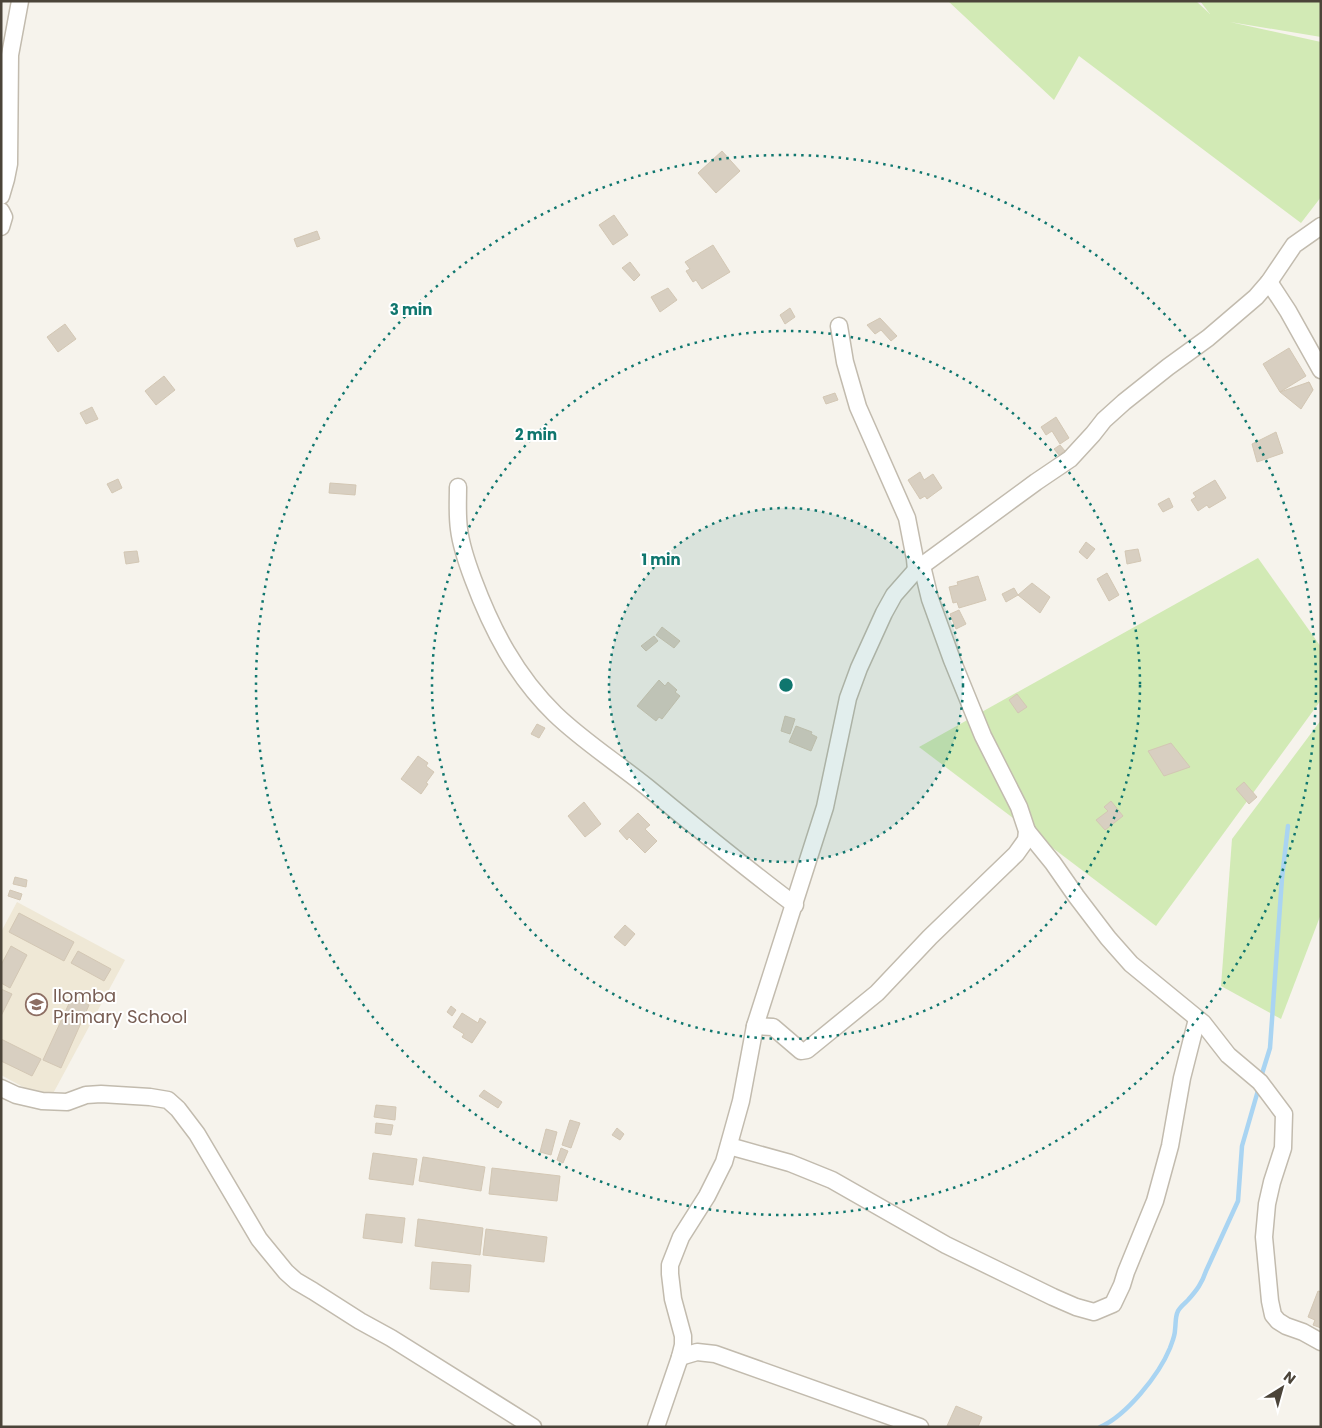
<svg xmlns="http://www.w3.org/2000/svg" width="1322" height="1428" font-family="Poppins,sans-serif">
  <style>
    .education { fill: #efe8d6 }
    .green { fill: #d2eab5 }
    .lines { fill: none; stroke-linecap: round; stroke-linejoin: round }
    .stream { stroke: #a9d4f2; stroke-width: 4.5 }
    .building { fill: #d8cfc1; stroke: #d3c7b4 }
    .street-casing { stroke: #c2bbae; stroke-width: 19 }
    .street { stroke: #fff; stroke-width: 16 }
    .ring { fill: none; stroke: #0f766e; stroke-width: 2.5; stroke-dasharray: 2.5 5 }
    .labels { text-anchor: middle; dominant-baseline: central; stroke-width: 4; stroke-linejoin: round; paint-order: stroke }
    .education-label { font-size: 18px; fill: #785e54; stroke: #fff; text-anchor: start }
    .centre { fill: #0f766e; stroke: #fff; stroke-width: 2.5 }
    .ring-label { font-size: 15px; text-anchor: middle; font-weight: bold; fill: #0f766e; stroke: #fff; stroke-width: 4; stroke-linejoin: round; paint-order: stroke }
  </style>
  <rect width="100%" height="100%" fill="#f6f3ec"/>
  <polygon class="education" points="17,902 125,960 49,1101 1,1075 1,932"/>
  <g class="green">
    <polygon points="948,1 1196,1 1210,14 1200,1 1321,1 1321,37 1230,22 1321,42 1321,197 1301,223 1079,56 1054,100"/>
    <polygon points="1258,558 1321,647 1321,700 1156,926 919,747"/>
    <polygon points="1321,720 1321,914 1281,1019 1221,986 1232,839"/>
  </g>
  <g class="lines">
    <g class="stream">
      <polyline points="1261,1077 1270,1048 1282,878 1288,826"/>
      <path d="M 1100,1427 C 1126,1416 1159,1375 1170,1348 C 1172,1342 1175,1336 1175,1330 C 1176,1323 1175,1317 1178,1311 C 1180,1307 1185,1303 1188,1300 C 1197,1290 1202,1283 1206,1271 L 1238,1201 L 1242,1146 L 1259,1087"/>
    </g>
  </g>
  <g class="building">
    <polygon points="722,151 740,171 716,193 698,173"/>
    <polygon points="614,215 628,235 613,245 599,225"/>
    <polygon points="317,231 320,239 297,247 294,239"/>
    <polygon points="713,245 730,272 702,289 696,280 693,282 686,271 690,269 685,262"/>
    <polygon points="630,262 640,275 634,281 622,268"/>
    <polygon points="668,288 677,300 660,312 651,297"/>
    <polygon points="790,308 795,317 785,324 780,315"/>
    <polygon points="880,318 897,336 891,341 881,330 875,334 867,325"/>
    <polygon points="65,324 76,339 58,352 47,337"/>
    <polygon points="1289,348 1306,376 1280,392 1263,364"/>
    <polygon points="164,376 175,390 156,405 145,391"/>
    <polygon points="1309,382 1313,390 1305,394 1301,386"/>
    <polygon points="1309,382 1313,390 1301,409 1280,392"/>
    <polygon points="835,393 838,400 826,404 823,397"/>
    <polygon points="92,407 98,419 86,424 80,413"/>
    <polygon points="1056,417 1069,438 1060,444 1052,431 1046,435 1041,427"/>
    <polygon points="1276,432 1283,453 1257,462 1252,444"/>
    <polygon points="1060,445 1065,451 1059,455 1054,449"/>
    <polygon points="920,472 924,480 933,474 942,488 927,499 925,496 920,499 908,480"/>
    <polygon points="118,479 122,488 112,493 107,484"/>
    <polygon points="1215,480 1226,498 1209,508 1207,505 1198,511 1191,500 1196,497 1193,493"/>
    <polygon points="330,483 356,485 355,495 329,493"/>
    <polygon points="1169,498 1173,507 1163,512 1158,504"/>
    <polygon points="1086,542 1095,549 1087,559 1079,552"/>
    <polygon points="1138,549 1141,561 1127,564 1125,551"/>
    <polygon points="137,551 139,562 126,564 124,552"/>
    <polygon points="1107,573 1119,595 1109,601 1097,579"/>
    <polygon points="978,576 986,600 959,608 957,602 953,603 949,587 958,585 957,582"/>
    <polygon points="1032,583 1050,597 1040,613 1018,595"/>
    <polygon points="1014,588 1018,595 1006,602 1002,594"/>
    <polygon points="959,610 966,624 956,629 950,614"/>
    <polygon points="662,627 680,641 674,648 656,635"/>
    <polygon points="654,636 658,641 646,651 641,646"/>
    <polygon points="659,680 665,686 668,682 677,690 675,692 680,696 662,719 659,717 656,721 637,706"/>
    <polygon points="1017,694 1027,707 1018,713 1009,700"/>
    <polygon points="785,716 795,719 790,734 781,731"/>
    <polygon points="537,724 545,728 539,738 531,734"/>
    <polygon points="796,726 812,732 811,734 817,737 811,751 789,742"/>
    <polygon points="1171,743 1190,767 1164,776 1148,751"/>
    <polygon points="418,756 428,763 426,766 434,772 426,783 428,784 421,794 401,779"/>
    <polygon points="1244,782 1257,797 1249,804 1236,789"/>
    <polygon points="1111,801 1123,816 1105,830 1096,820 1108,811 1104,807"/>
    <polygon points="584,802 601,824 585,837 568,816"/>
    <polygon points="638,813 650,825 645,829 657,841 645,853 629,837 627,840 619,831"/>
    <polygon points="15,877 27,880 26,887 13,884"/>
    <polygon points="10,890 22,894 20,900 8,896"/>
    <polygon points="19,913 74,942 64,961 9,932"/>
    <polygon points="625,925 635,934 625,946 614,937"/>
    <polygon points="11,946 27,955 10,988 1,983 1,965"/>
    <polygon points="78,951 111,969 104,981 71,963"/>
    <polygon points="1,989 12,994 1,1016"/>
    <polygon points="72,997 89,1005 61,1068 43,1060"/>
    <polygon points="451,1006 456,1010 452,1016 447,1012"/>
    <polygon points="462,1013 478,1023 480,1018 486,1022 472,1043 462,1037 464,1034 453,1027"/>
    <polygon points="1,1039 41,1059 32,1076 1,1061"/>
    <polygon points="484,1090 502,1102 498,1108 479,1096"/>
    <polygon points="376,1105 396,1107 395,1120 374,1117"/>
    <polygon points="570,1120 580,1123 571,1148 562,1145"/>
    <polygon points="376,1123 393,1125 391,1135 375,1133"/>
    <polygon points="617,1128 624,1134 620,1140 612,1135"/>
    <polygon points="546,1129 557,1132 551,1155 540,1152"/>
    <polygon points="561,1148 568,1151 563,1163 557,1160"/>
    <polygon points="373,1153 417,1159 413,1185 369,1179"/>
    <polygon points="423,1157 485,1167 481,1191 419,1181"/>
    <polygon points="492,1168 560,1176 557,1201 489,1194"/>
    <polygon points="366,1214 405,1218 402,1243 363,1238"/>
    <polygon points="418,1219 483,1228 480,1255 415,1246"/>
    <polygon points="486,1229 547,1237 544,1262 483,1255"/>
    <polygon points="432,1262 471,1265 469,1292 430,1289"/>
    <polygon points="1318,1291 1321,1292 1321,1328 1313,1325 1315,1320 1308,1317"/>
    <polygon points="956,1406 982,1417 978,1427 947,1426"/>
  </g>
  <g class="lines">
    <defs>
      <g id="street">
        <polyline points="1,196 6,179 9,164 10,55 20,1"/>
        <polyline points="1,211 4,217 1,227"/>
        <polyline points="1269,282 1288,311 1321,370"/>
        <polyline points="839,326 845,362 858,407 907,518 915,559 916,570"/>
        <path d="M 458,487 C 458,501 457,515 459,529 C 461,546 467,563 473,579 C 492,630 516,676 555,714 C 583,741 616,762 647,787 C 696,827 744,867 795,905"/>
        <polyline points="1027,831 1053,863 1076,896 1108,938 1131,964 1203,1023 1228,1055 1260,1082 1284,1114 1283,1148 1272,1182 1267,1204 1264,1237 1270,1301 1273,1315 1278,1321 1286,1326 1303,1332 1321,1342"/>
        <polyline points="755,1026 773,1027 801,1051 807,1050 877,993 930,937 1016,854 1026,840 1027,831 1019,807 983,736 952,660 930,599 922,566"/>
        <polyline points="1,1088 16,1095 42,1101 67,1102 86,1095 101,1094 150,1097 168,1100 178,1109 197,1134 259,1239 286,1272 296,1281 313,1291 360,1321 391,1338 533,1427"/>
        <polyline points="729,1146 790,1163 832,1180 946,1245 1053,1297 1076,1307 1094,1312 1113,1304 1122,1285 1126,1272 1155,1201 1170,1146 1182,1078 1197,1019"/>
        <polyline points="680,1357 697,1352 715,1354 920,1427"/>
        <polyline points="656,1427 680,1357 683,1345 683,1336 673,1299 670,1274 670,1265 681,1237 707,1196 724,1162 741,1101 755,1026 825,807 848,698 859,668 884,613 894,595 916,570 1036,482 1070,459 1093,434 1104,420 1124,402 1168,367 1208,338 1256,297 1269,282 1294,245 1321,226"/>
      </g>
    </defs>
    <use href="#street" class="street-casing"/>
    <use href="#street" class="street"/>
  </g>
  <circle cx="786" cy="685" r="177" fill="#0f766e" fill-opacity=".12"/>
  <g class="ring">
    <circle cx="786" cy="685" r="177"/>
    <circle cx="786" cy="685" r="354"/>
    <circle cx="786" cy="685" r="530"/>
  </g>
  <defs>
    <symbol id="school-ring" viewBox="-11 -11 22 22"><circle r="9.5" fill="#fff" stroke="#8d6e63" stroke-width="1.5"/><path d="M0-5L7-2L0 1L-7-2ZM-4 1L0 2.5L4 1V4Q0 6-4 4Z" fill="#8d6e63"/></symbol>
  </defs>
  <g fill-rule="evenodd">
    <use href="#school-ring" x="24" y="992" width="25" height="25"/>
  </g>
  <g class="labels">
    <g class="education-label">
      <text x="53" y="995">Ilomba<tspan x="53" dy="21">Primary School</tspan></text>
    </g>
  </g>
  <circle cx="786" cy="685" r="8" class="centre"/>
  <g class="ring-label">
    <text x="411" y="315">3 min</text>
    <text x="536" y="440">2 min</text>
    <text x="661" y="565">1 min</text>
  </g>
  <rect width="1322" height="1428" fill="none" stroke="#4b4439" stroke-width="5"/>
  <g transform="translate(1282 1388) rotate(37)" stroke="#ffffff" stroke-width="4" paint-order="stroke">
  <path d="M0-4L9 19L0 12L-9 19Z" fill="#4b4439"/>
  <text y="-8" font-size="14" font-weight="bold" text-anchor="middle" fill="#4b4439">N</text>
  </g>
</svg>
